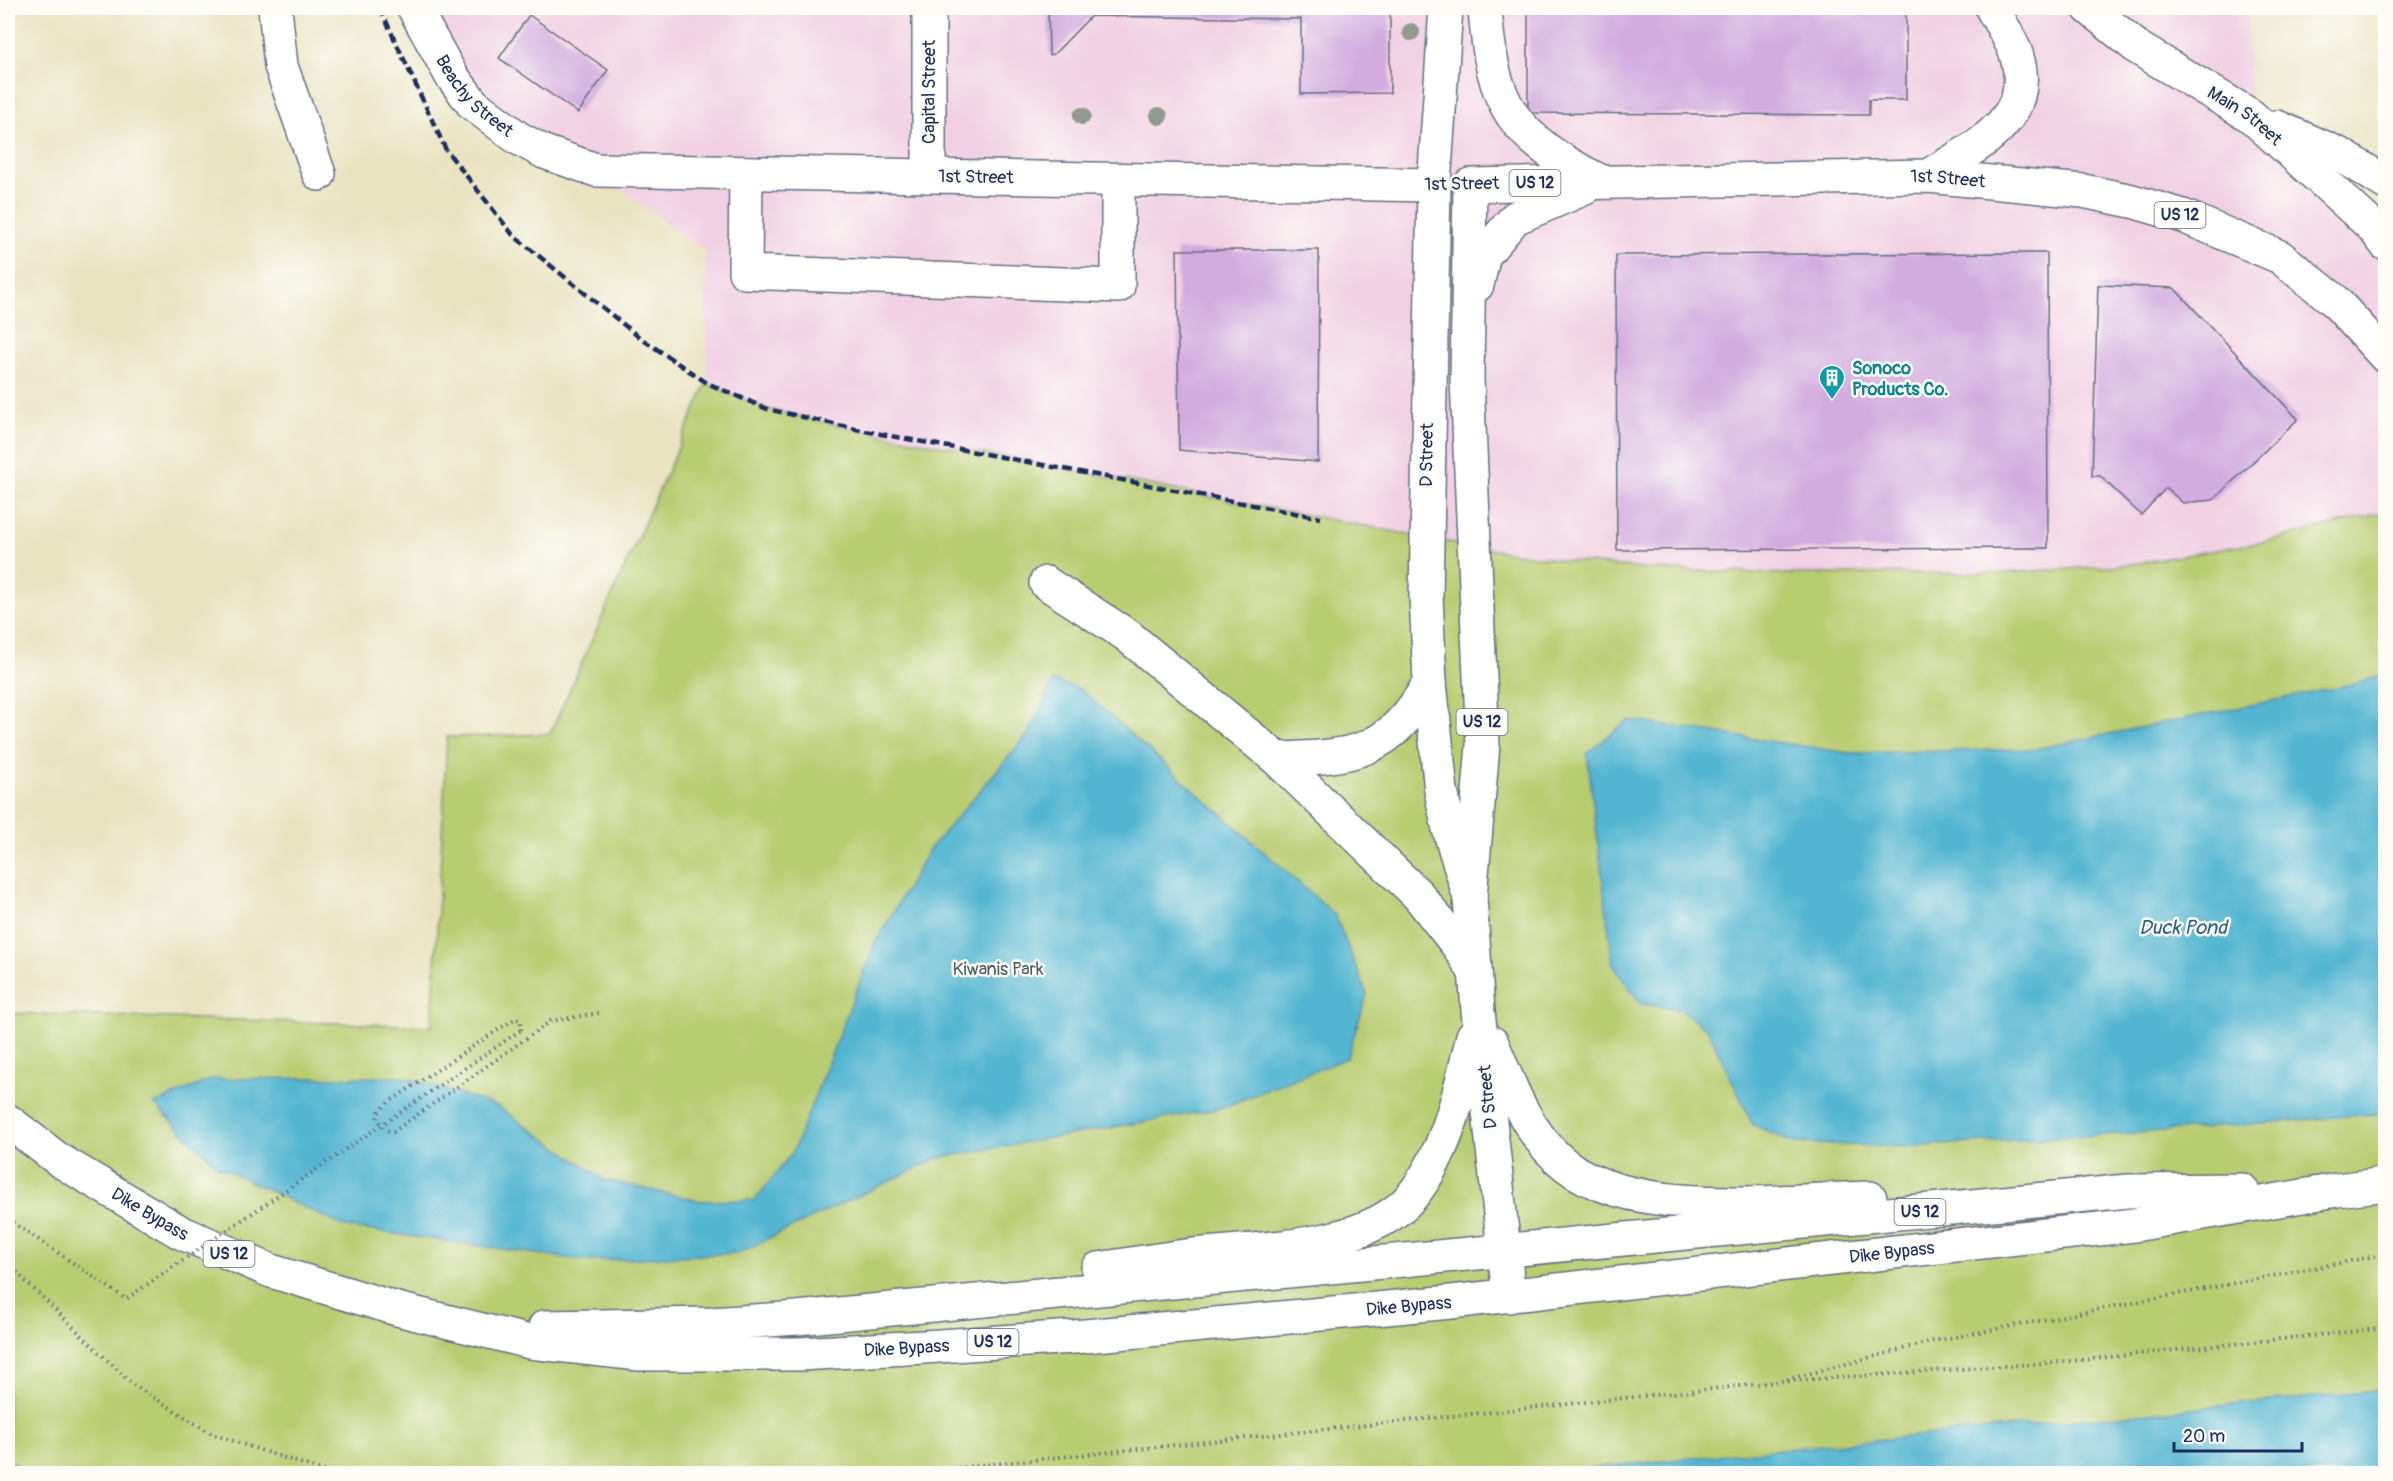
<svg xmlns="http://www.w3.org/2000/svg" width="2393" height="1481" font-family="Pangolin,sans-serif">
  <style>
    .built { fill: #f1d0e3 }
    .green { fill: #b8cc6f; stroke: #6a7e66; stroke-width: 1.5 }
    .water { fill: #52b5d1; stroke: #367298; stroke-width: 1.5 }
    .building { fill: #d2abdf }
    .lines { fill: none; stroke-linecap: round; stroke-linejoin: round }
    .minor-casing { stroke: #636e81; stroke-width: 36 }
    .major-casing { stroke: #636e81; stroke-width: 36 }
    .highway-casing { stroke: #636e81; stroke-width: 36 }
    .path { stroke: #636e81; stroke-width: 4; stroke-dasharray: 1.5 4.5; stroke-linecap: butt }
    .minor { stroke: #fff; stroke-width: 33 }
    .major { stroke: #fff; stroke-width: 33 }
    .highway { stroke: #fff; stroke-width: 33 }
    .rail { stroke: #1b2f5e; stroke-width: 4.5; stroke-dasharray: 9 4.5; stroke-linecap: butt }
    .path-bridge { stroke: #636e81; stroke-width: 4; stroke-dasharray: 1.5 4.5; stroke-linecap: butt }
    .tree { fill: #929a8e }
    .labels { text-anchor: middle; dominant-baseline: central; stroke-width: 5; stroke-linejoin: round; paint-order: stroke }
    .shield { fill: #fdfcf7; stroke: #5f6c8c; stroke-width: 1.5 }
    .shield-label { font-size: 16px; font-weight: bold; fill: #1b2f5e }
    .street-label { font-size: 18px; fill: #1b2f5e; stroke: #fdfcf7 }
    .culture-label { font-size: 18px; font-weight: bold; fill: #0d838f; stroke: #fdfcf7; text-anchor: start }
    .park-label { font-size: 18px; fill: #4a5e63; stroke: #fdfcf7 }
    .water-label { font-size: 20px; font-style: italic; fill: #2e5e86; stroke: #fdfcf7 }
  </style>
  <rect width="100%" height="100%" fill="#fdfcf7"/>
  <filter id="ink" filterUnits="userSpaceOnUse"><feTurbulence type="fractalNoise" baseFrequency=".0167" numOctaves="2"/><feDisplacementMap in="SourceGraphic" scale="12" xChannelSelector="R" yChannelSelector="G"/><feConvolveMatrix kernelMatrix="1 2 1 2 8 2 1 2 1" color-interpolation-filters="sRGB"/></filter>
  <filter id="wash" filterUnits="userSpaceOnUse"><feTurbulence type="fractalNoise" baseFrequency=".008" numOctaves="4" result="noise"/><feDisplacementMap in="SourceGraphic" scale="24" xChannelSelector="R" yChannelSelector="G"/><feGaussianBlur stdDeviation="1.35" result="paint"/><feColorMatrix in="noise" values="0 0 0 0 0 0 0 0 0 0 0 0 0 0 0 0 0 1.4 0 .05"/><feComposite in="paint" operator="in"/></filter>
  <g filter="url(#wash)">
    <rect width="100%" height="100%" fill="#eae3c2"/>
    <polygon class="built" points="414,8 2247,8 2251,116 2385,244 2385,512 2269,541 2126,565 2002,573 1789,574 1645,569 1561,560 1425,537 865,431 767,409 707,383 705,252 596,170 518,138"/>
    <polygon class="green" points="707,383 767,409 865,431 1475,547 1561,560 1645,569 1789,574 2002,573 2126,565 2269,541 2385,512 2385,1390 1540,1474 31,1474 11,1462 8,1463 8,1013 432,1026 447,737 550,734"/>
    <g class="water">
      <polygon points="2385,675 2385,1113 2164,1131 1905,1147 1793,1143 1753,1125 1708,1030 1680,1009 1641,1004 1613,965 1587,753 1629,720 1849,753 2035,749 2339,687"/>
      <polygon points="1053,681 1080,689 1335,915 1367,994 1347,1058 1218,1109 938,1158 738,1253 588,1261 345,1227 218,1166 154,1104 212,1079 405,1077 497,1106 605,1180 701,1201 755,1200 793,1152 875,943 929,850 1029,733"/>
      <polygon points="2385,1390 2385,1473 1540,1473"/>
      <polygon points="11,1462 31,1473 8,1473 8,1463"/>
    </g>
    <g id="blocks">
      <g class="building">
        <polygon points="1048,8 1390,8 1390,93 1301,94 1301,19 1091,16 1054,54 1049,55"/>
        <polygon points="1528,8 1906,8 1906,100 1869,100 1869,115 1528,113"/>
        <polygon points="529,15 608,70 578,113 499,58"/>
        <polygon points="1177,250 1319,250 1318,462 1179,450"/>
        <polygon points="2047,253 2048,548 1617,550 1616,255"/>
        <polygon points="2098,285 2174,288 2298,419 2213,500 2183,503 2166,488 2141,515 2100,476 2092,476"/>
      </g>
    </g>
  </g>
  <g filter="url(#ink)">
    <use href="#blocks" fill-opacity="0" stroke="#636e81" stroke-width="1.5"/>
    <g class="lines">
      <defs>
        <g id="minor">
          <polyline points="275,8 281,66 319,174"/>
          <path id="s1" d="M 414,8 L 451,75 L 473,104 L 518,138 L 544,152 L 596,170 L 1434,185"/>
          <polyline points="929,8 929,176"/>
          <polyline points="746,173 745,272 1118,286 1118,180"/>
          <polyline points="1046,583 1128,636 1277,759 1418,895 1459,947 1475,972"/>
          <path d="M 1277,759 C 1355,757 1389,754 1430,682"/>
        </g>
        <g id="major">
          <polyline points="1446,8 1434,185 1426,596 1430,682 1441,791 1449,829 1470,898"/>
          <path d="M 1485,8 C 1492,107 1512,136 1600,181"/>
          <path id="s2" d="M 2089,8 L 2138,48 L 2251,116 L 2373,227 L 2386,244"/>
          <polyline points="2277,127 2341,155 2386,183"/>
          <path d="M 1928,176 C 1971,149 2036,121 2017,57 C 2012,40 2000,23 1992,8"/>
        </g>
        <g id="highway">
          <polyline points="1477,285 1484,255 1515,218 1585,188"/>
          <path d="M 1492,1043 C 1510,1087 1528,1136 1567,1166 C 1636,1219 1785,1200 1870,1198"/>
          <path id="s3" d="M 8,1121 L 59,1160 L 180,1232 L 271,1271 L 397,1309 L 530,1342 L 639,1354 L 799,1354 L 924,1347 L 1074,1337 L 1451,1302 L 2134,1225 L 2337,1190 L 2386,1184"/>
          <path d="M 1098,1269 C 1130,1264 1161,1259 1193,1255 C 1257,1248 1367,1250 1412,1196 C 1448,1151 1460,1091 1473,1036"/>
          <path id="s4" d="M 1509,1296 L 1478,1011 L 1470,898 L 1483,745 L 1467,380 L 1470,185 L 1928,176 L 2083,191 L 2132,201 L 2183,216 L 2280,257 L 2334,300 L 2386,357"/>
          <polyline points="545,1327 711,1324 797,1318 2128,1191 2242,1190"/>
        </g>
      </defs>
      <use href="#minor" class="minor-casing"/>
      <use href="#major" class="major-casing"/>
      <use href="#highway" class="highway-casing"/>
      <g class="path">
        <polyline points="521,1030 521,1021 516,1018 389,1102 379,1112 377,1119 386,1130 393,1132 551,1021 599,1013"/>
        <polyline points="8,1264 132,1384 212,1434 333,1474"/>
        <polyline points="1788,1381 2062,1362 2386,1328"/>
        <polyline points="898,1474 1778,1382 1929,1342 2386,1254"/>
      </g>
      <use href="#minor" class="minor"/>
      <use href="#major" class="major"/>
      <use href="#highway" class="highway"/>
      <polyline class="rail" points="380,8 446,150 513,235 639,337 707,383 767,409 865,431 1321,518"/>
      <polyline class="path-bridge" points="8,1219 126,1299 521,1030"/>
    </g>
    <g class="tree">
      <circle cx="1411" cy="32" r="9"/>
      <circle cx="1082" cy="116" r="9"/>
      <circle cx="1159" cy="116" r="9"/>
    </g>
  </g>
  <defs>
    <symbol id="building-pin" viewBox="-11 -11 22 30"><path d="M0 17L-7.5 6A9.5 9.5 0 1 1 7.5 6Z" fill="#0f9aa8" stroke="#fdfcf7"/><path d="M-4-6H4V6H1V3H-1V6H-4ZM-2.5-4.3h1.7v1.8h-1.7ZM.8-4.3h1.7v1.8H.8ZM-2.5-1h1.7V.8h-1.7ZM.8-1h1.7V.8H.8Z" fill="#fff"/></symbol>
  </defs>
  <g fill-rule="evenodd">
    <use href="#building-pin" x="1817" y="363" width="30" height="40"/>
  </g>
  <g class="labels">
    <g class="shield">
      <rect x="1509.5" y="170" width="51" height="26" rx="4.5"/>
      <rect x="2154.5" y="202" width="51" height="26" rx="4.5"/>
      <rect x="1456.5" y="709" width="51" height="26" rx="4.5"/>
      <rect x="1894.5" y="1199" width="51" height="26" rx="4.5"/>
      <rect x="203.5" y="1241" width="51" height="26" rx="4.5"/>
      <rect x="967.5" y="1329" width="51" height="26" rx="4.5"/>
    </g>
    <g class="shield-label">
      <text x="1535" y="183">US 12</text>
      <text x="2180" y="215">US 12</text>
      <text x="1482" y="722">US 12</text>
      <text x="1920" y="1212">US 12</text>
      <text x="229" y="1254">US 12</text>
      <text x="993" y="1342">US 12</text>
    </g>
    <g class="street-label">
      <text transform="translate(929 92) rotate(-90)">Capital Street</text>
      <text stroke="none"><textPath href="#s1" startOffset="108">Beachy Street</textPath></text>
      <text stroke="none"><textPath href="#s2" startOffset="190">Main Street</textPath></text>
      <text stroke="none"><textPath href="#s1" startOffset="634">1st Street</textPath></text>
      <text stroke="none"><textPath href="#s4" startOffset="1592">1st Street</textPath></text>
      <text transform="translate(1462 184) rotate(-1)">1st Street</text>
      <text transform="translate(1427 455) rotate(-89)">D Street</text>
      <text transform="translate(1488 1097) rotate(-96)">D Street</text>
      <text stroke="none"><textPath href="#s3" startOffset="170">Dike Bypass</textPath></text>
      <text stroke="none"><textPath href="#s3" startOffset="1940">Dike Bypass</textPath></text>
      <text stroke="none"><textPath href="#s3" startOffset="1454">Dike Bypass</textPath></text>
      <text stroke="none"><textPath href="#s3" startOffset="950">Dike Bypass</textPath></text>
    </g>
    <g class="culture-label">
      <text x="1852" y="368">Sonoco<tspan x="1852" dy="21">Products Co.</tspan></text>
    </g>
    <g class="park-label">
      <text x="998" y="969">Kiwanis Park</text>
    </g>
    <g class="water-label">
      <text x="2183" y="927">Duck Pond</text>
    </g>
  </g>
  <rect width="2393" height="1481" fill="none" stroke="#fdfcf7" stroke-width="30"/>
  <path d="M2174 1442v9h128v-9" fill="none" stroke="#1b2f5e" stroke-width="3"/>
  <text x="2183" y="1442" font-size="18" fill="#1b2f5e" stroke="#fdfcf7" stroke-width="4.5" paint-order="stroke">20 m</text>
</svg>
